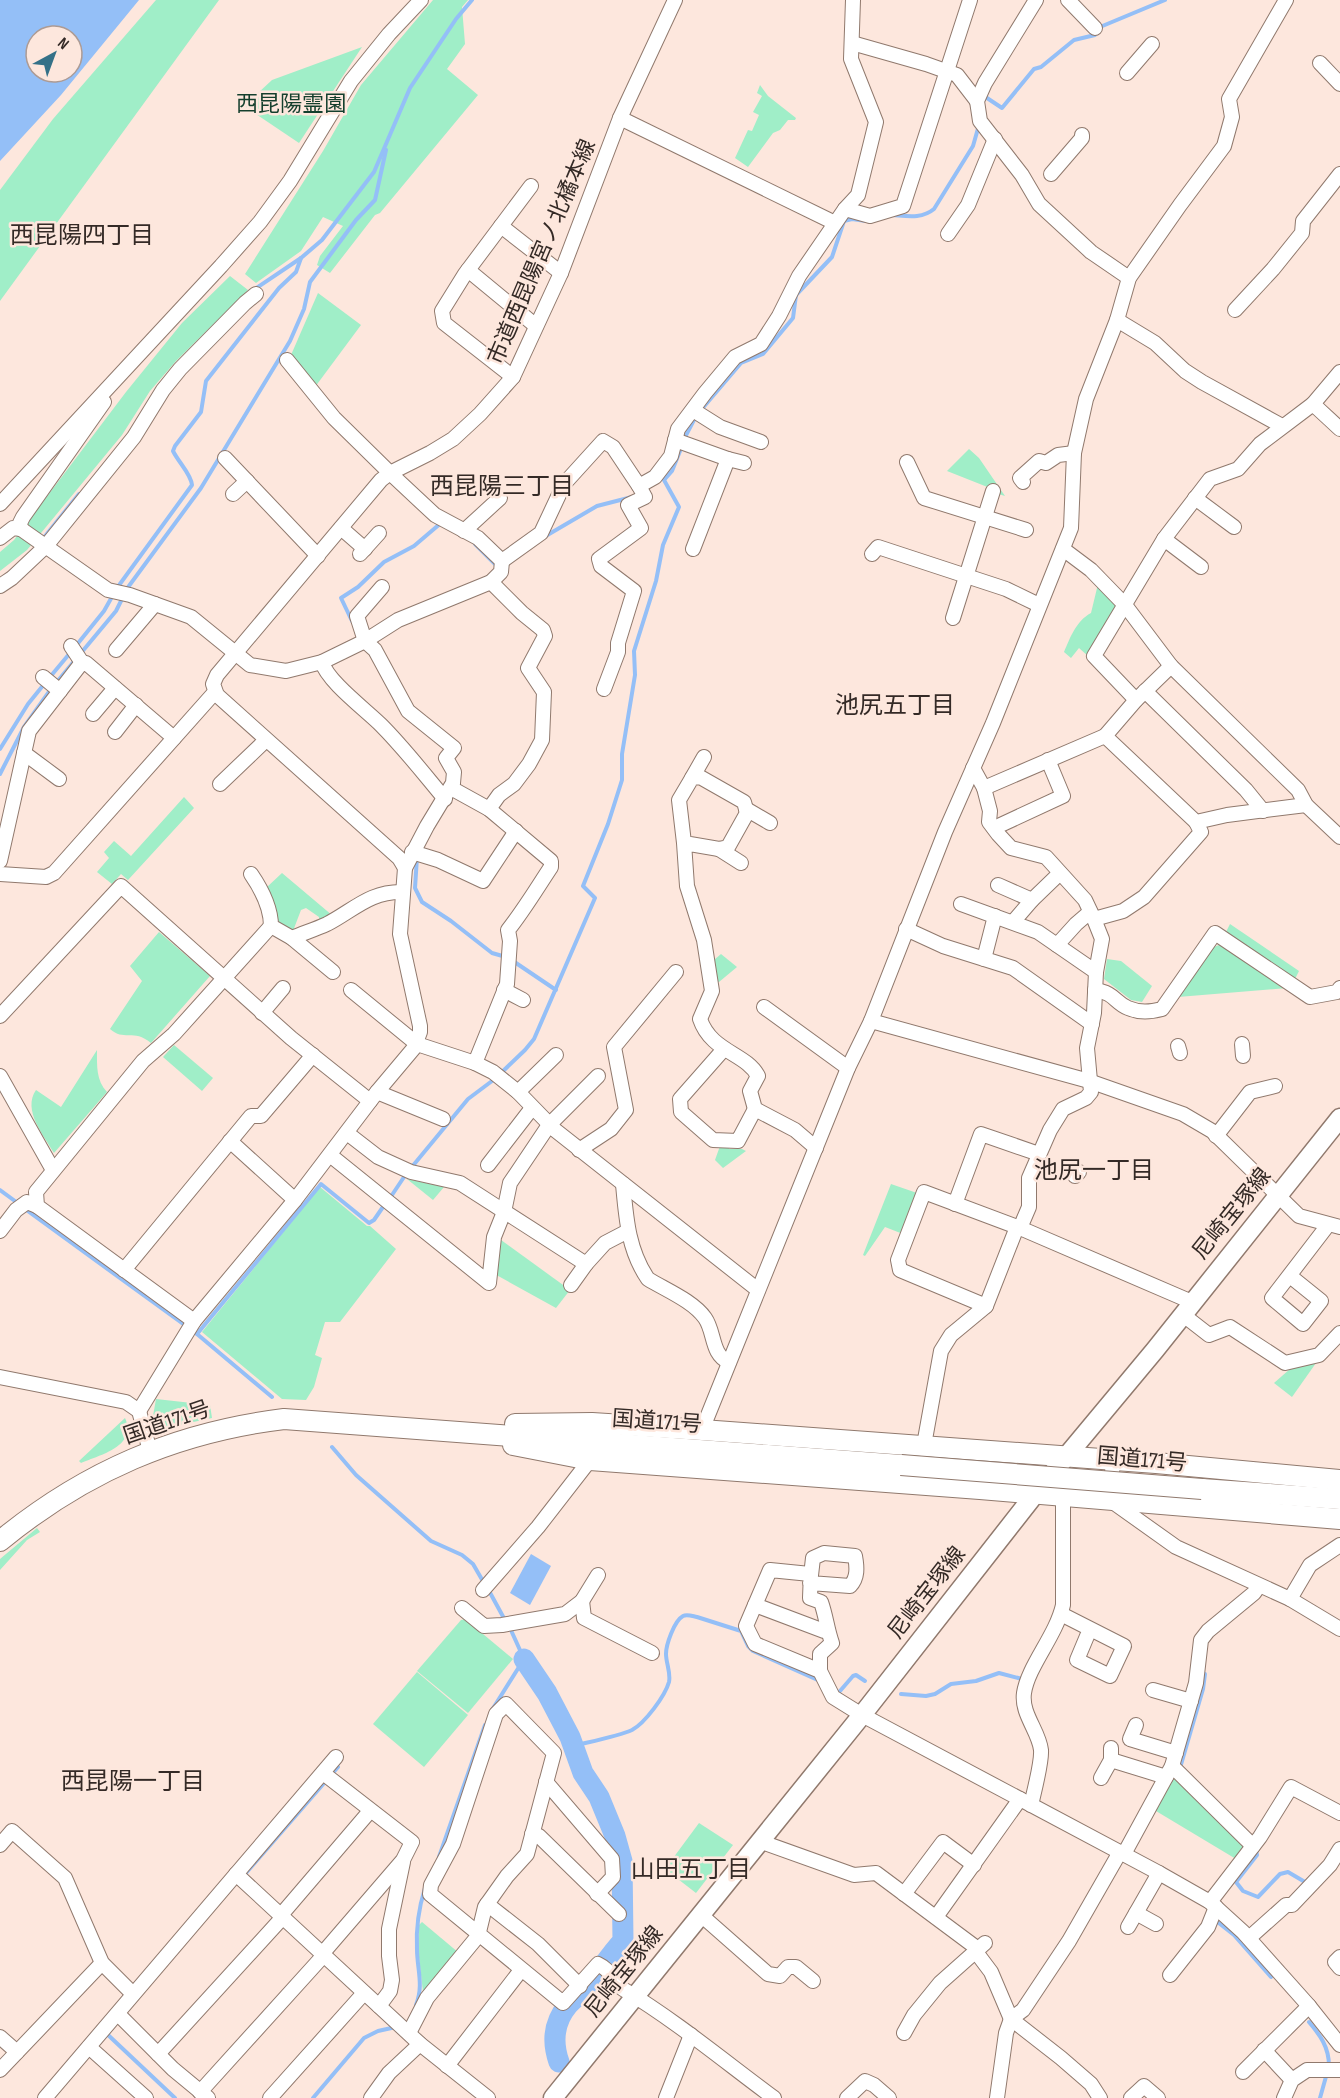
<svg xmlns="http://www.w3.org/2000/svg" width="1340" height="2098" font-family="'Sofia Sans Condensed','Noto Sans JP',sans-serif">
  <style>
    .green { fill: #a0eec8 }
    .water { fill: #94bff7; fill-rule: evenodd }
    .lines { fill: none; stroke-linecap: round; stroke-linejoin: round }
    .stream { stroke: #94bff7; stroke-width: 4 }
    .river { stroke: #94bff7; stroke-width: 21 }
    .minor-casing { stroke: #90796d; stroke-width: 16 }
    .major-casing { stroke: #90796d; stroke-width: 21 }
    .highway-casing { stroke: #90796d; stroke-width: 22 }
    .minor { stroke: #fff; stroke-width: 14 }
    .major { stroke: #fff; stroke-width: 18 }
    .highway { stroke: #fff; stroke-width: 20 }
    .highway-bridge-casing { stroke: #90796d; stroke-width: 22; stroke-linecap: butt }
    .highway-bridge { stroke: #fff; stroke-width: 20 }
    .labels { text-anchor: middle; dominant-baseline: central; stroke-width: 5; stroke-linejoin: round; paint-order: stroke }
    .park-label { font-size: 22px; fill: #143f2d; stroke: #fde7dd }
    .street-label { font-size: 22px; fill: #342a26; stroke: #fde7dd }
    .neighbourhood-label { font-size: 24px; fill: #342a26; stroke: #fde7dd }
  </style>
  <rect width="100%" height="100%" fill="#fde7dd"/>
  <g class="green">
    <polygon points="156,0 219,0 0,301 0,190 53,119"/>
    <polygon points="433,0 468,0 462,7 465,44 447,69 478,95 380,213 375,215 330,273 317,265 320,256 343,226 323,217 301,251 256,283 245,274 323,151 361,85"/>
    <polygon points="362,47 299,143 244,106 272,80"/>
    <polygon points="760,85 768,96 796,118 795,120 788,120 780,130 773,133 748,167 735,158 748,130 752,131 759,115 753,112 762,96 757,93"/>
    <polygon points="230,276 248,290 176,361 150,391 122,435 27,550 0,571 0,552 14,540 126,392 182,323"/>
    <polygon points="318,293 361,325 315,387 291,355"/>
    <polygon points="969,449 979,458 1005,496 995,493 995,490 947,471"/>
    <path d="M 1098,584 L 1119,604 L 1088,656 L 1079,648 L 1071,658 L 1064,652 C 1070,638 1076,621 1091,613 Z"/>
    <polygon points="184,797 194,808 128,880 121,874 112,884 97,872 109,858 104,852 114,841 131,856"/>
    <polygon points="282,873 333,916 319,924 319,917 306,908 301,910 293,931 277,926 266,888"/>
    <polygon points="1230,924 1299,971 1295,979 1226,932"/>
    <path d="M 159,932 L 210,976 L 151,1043 C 133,1028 125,1042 110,1029 L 142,981 L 130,966 Z"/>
    <polygon points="1219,945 1224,946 1287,988 1178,997 1214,947"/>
    <polygon points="721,954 737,967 719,982 716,981 714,960"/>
    <polygon points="1107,959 1121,961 1152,986 1142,1002 1131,1000 1104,979"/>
    <polygon points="174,1045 213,1078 202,1091 163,1057"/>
    <path d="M 97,1050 C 97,1066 96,1080 107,1092 L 54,1153 C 44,1136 22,1110 36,1090 L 61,1107 Z"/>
    <polygon points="720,1146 728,1146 729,1149 742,1149 746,1151 723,1168 715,1160"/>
    <polygon points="407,1179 444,1187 433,1200"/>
    <polygon points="891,1184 917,1193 903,1234 885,1227 865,1256 863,1255"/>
    <polygon points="320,1187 367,1226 370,1226 396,1249 340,1322 325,1322 315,1355 322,1358 314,1387 306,1400 282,1399 202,1332"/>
    <polygon points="497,1237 570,1290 556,1308 491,1272"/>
    <polygon points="1314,1361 1316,1363 1292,1397 1274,1383 1290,1369"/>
    <polygon points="156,1399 210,1405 212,1418 165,1428 158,1424 153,1416"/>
    <path d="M 125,1418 C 138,1446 100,1455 81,1463 L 79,1461 Z"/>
    <polygon points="37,1528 40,1532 27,1540 0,1570 0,1559"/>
    <polygon points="465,1619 513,1659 468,1713 417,1671 461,1620"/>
    <polygon points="417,1672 468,1715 424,1767 373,1724"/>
    <polygon points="1175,1773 1248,1844 1236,1859 1156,1811"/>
    <polygon points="699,1823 733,1845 696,1893 665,1869"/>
    <polygon points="422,1922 459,1953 423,1992 418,1949 419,1925"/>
  </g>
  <g class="water">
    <path d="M 0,0 L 139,0 L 61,95 L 0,161 ZM 36,36 L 72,36 L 72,72 L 36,72 Z"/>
    <polygon points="531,1554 551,1566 530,1605 510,1593"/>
  </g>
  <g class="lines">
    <g class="stream">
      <polyline points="984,97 984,96 1002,108 1034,69 1041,67 1074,40 1095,35 1100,27 1165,0"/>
      <path d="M 893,215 C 907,216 922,219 934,209 L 973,146 L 979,125"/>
      <polyline points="252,291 301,258 322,240 374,172 410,88 456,19 472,0"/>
      <polyline points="701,410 741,363 763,354 793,318 796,295 832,257 844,221 852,219 866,221"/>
      <polyline points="684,439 696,416"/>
      <polyline points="544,537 597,506 632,497"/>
      <polyline points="42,540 79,494"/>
      <polyline points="475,544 497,566"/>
      <path d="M 117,588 L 192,485 C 191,474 179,463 173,451 L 175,446 L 201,412 L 206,381 L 279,288 L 296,272 L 301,258"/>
      <polyline points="126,590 201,488 290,341 304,309 310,282 356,220 375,200 386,150"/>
      <polyline points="352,621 341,598 358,587 384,562 414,546 441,523"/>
      <polyline points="75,647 104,611 113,595"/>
      <polyline points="81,653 116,611 123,597"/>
      <polyline points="50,677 70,653"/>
      <polyline points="56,683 76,659"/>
      <polyline points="0,749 28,704 45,683"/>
      <polyline points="0,774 24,727 51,689"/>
      <polyline points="417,857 415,888 422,902 451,921 492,953 506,957"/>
      <polyline points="513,961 556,990"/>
      <polyline points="501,1073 525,1050 534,1039 595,898 583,886 608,824 622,780 622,754 635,675 634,651 656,581 663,545 679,507 664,480 672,471 682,446"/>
      <polyline points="411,1168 468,1099 496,1078"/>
      <polyline points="0,1190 19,1204"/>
      <polyline points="390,1198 406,1174"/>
      <polyline points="25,1209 186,1326"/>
      <polyline points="197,1334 321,1184 369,1223 374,1220 385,1204"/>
      <polyline points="197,1334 272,1397"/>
      <polyline points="332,1447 356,1475 431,1541 462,1555 473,1564 484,1583"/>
      <polyline points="488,1589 506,1622"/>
      <polyline points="840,1691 853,1676 856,1675 865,1681"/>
      <polyline points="901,1694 926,1696 935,1694 951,1684 976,1681 999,1673 1022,1679"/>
      <polyline points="492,1710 524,1659 510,1628"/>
      <path d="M 573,1746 C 589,1742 619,1736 632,1730 C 645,1723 665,1696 669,1682 C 671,1673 666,1663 666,1654 C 666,1645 674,1621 683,1616 C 687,1614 692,1616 697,1617 L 741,1631 L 748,1646 L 753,1651 L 820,1681"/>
      <polyline points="1180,1768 1203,1689 1205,1674"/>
      <polyline points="1256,1850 1257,1855 1236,1882 1243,1891 1258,1897 1280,1874 1288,1872 1305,1882"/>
      <polyline points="439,1857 485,1725"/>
      <polyline points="246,1873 338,1767"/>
      <polyline points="1215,1920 1234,1935 1271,1977"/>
      <path d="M 416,2005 C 424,1985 417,1969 417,1949 C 416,1930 419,1907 425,1888"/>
      <path d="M 1309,2022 C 1320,2035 1329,2047 1329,2066"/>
      <polyline points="107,2034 175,2098"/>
      <polyline points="313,2098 364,2038 378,2031 396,2027"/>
      <polyline points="1320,2098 1327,2073"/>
    </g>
    <path class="river" d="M 524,1659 L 547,1693 L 570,1737 L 583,1773 L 599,1797 L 615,1836 L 622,1861 L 623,1941 C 610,1955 600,1971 588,1986 C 582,1993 574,1998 568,2005 C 553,2023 552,2042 559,2062"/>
    <defs>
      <g id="minor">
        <polyline points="1036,0 985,83 977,101 980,121 1022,175 1039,204 1091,252 1129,278"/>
        <polyline points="1068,0 1095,28"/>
        <polyline points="852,43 926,64 957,75 977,101"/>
        <polyline points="1320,63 1340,84"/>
        <polyline points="1127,73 1152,44"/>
        <polyline points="620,118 835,223"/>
        <polyline points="1051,174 1082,138 1082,135"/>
        <polyline points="845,209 870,216 903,206 970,0"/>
        <polyline points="501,226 561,273"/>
        <polyline points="948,234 968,205 995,139"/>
        <polyline points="468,270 536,326"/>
        <polyline points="1235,310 1273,269 1302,233 1303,221 1340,174"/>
        <polyline points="1117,320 1155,343 1185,371 1202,382 1282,426"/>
        <polyline points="513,377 444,323 442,311 465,274 531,186"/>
        <polyline points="1313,404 1340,372"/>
        <polyline points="693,410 720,427 761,442"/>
        <polyline points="675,440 728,459 693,549"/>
        <polyline points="225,458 318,556"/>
        <polyline points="728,459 744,463"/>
        <polyline points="907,462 924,498 1026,530"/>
        <polyline points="1023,482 1020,478 1039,461 1046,463 1058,455 1074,453"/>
        <polyline points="233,494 247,481"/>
        <polyline points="1195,498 1234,527"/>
        <polyline points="0,504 221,266 260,222 290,181 351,81 389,34 421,0"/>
        <polyline points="341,528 365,549"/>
        <polyline points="21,529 108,590 130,595 191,617 250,665 286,671 322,662 365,641 398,620 491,582 501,572 502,561 478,538 435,515 390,473 334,418 287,360"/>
        <polyline points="464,531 500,498"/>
        <polyline points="0,538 13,528 21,529 20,523 23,517 104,402"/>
        <polyline points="1164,539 1201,567"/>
        <polyline points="1063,549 1091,570 1125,605 1171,666 1298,790 1306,805 1340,837"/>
        <polyline points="360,554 379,533"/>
        <polyline points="872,554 878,547 1006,589 1039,605"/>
        <polyline points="502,561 541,533 564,484 603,441 613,447 639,486 655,477 671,456 678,429 705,393 735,357 761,344 779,316 799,276 845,209 858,195 876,122 851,59 853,0"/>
        <polyline points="0,586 12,578 46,546 134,437 163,390 180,369 245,303 256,294"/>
        <polyline points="953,618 993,491"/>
        <polyline points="71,646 83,664"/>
        <polyline points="116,650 155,604"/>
        <path d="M 322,662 C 327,681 366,710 381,725 C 404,748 424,774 445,799"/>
        <polyline points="43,677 60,691"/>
        <polyline points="604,689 618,652 618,643 634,591 601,566 599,559 641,528 628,505 645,497 639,486"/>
        <polyline points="1145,691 1246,790 1263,811"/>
        <polyline points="1136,700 1094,656 1164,539 1210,479 1238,469 1260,444 1313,404 1340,429"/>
        <polyline points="93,714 115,688"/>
        <polyline points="115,732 136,705"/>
        <polyline points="1105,736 1136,700 1171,666"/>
        <polyline points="24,753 59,779"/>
        <polyline points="973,768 984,788 990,811 989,822 998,834 1011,848 1046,857 1085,900 1094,919 1102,939 1096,972 1094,1013 1087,1048 1091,1092 1086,1098 1063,1109 1050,1130 1029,1178 1029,1207 1020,1228"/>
        <polyline points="692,778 704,757"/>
        <polyline points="220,784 266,740"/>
        <path d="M 451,788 L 489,809 L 551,861 L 551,867 C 537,888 524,910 508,930 L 510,941 L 507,984 L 475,1063"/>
        <polyline points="984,788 1105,736 1196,822 1227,815 1306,805"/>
        <polyline points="489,809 499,795 514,784 529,764 542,740 544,692 528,668 545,636 543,630 522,613 491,582"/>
        <polyline points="746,809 770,823"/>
        <polyline points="994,828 1063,796 1048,760"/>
        <path d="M 684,843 L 719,849 L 728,847 L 747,813 L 744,802 L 700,777 L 692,778 L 679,800 L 684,843 L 687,886 L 704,940 L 712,991 L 700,1019 C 711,1052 746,1053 758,1076 L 750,1091 L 755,1109 L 795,1130 L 816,1148"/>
        <polyline points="719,849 741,863"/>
        <polyline points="412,852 438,860 483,881 516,831"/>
        <polyline points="0,861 29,731 80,665 86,663 174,738"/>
        <polyline points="405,868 399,858 217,695 213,684 217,675 381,480 390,473 430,453 453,439 480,414 513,377 561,273 620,118 675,0"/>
        <polyline points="0,874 46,877 54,873 215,692"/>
        <path d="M 251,874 C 262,890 271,907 271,926 L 292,938 L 333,972"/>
        <polyline points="998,885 1032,900"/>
        <polyline points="961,904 1038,932 1096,972"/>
        <polyline points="1094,919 1123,911 1144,897 1201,832 1196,822"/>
        <polyline points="1013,922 1032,900 1060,873"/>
        <polyline points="906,929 943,946 1013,968 1092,1024"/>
        <path d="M 292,938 C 304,933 316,929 327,924 C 354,910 370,891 403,892"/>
        <polyline points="1057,945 1076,924 1090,912"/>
        <polyline points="984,959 995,916"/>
        <polyline points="351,990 417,1044 475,1063 493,1072 518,1092 555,1130 758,1290"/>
        <polyline points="504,990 523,1000"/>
        <path d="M 1095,990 C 1115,993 1114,1002 1128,1008 C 1140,1013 1150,1012 1162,1009 L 1215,933 L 1310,997 L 1337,992 L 1340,988"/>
        <polyline points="764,1007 848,1068"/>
        <polyline points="262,1013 283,988"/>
        <polyline points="0,1016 121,886 291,1038 370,1101"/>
        <polyline points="871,1021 1089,1081 1183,1114 1212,1131 1299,1216 1340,1227"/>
        <polyline points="1242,1044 1243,1056"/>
        <polyline points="1178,1046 1180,1053"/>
        <polyline points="724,1049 680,1099 681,1112 713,1140 738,1141 755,1109"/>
        <polyline points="0,1076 53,1170"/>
        <polyline points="377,1092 443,1119"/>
        <polyline points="518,1092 556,1055"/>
        <polyline points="347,1133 378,1157 411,1172 460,1183 586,1264 605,1243 628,1231"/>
        <polyline points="1216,1136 1250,1092 1275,1086"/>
        <polyline points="230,1141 295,1200"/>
        <polyline points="579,1150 611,1129 626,1110 614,1047 676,972"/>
        <polyline points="330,1155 489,1283 494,1237 504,1212 510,1183 549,1125 598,1076"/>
        <polyline points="488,1165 532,1108"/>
        <polyline points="1075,1176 1079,1172"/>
        <path d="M 623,1184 C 626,1217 628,1250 648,1279 C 666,1290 693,1301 705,1318 C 715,1332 711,1355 729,1362"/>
        <polyline points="955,1204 981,1134 1039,1154"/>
        <polyline points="0,1231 16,1210 27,1202 37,1206"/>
        <polyline points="124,1270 251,1116 261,1116 313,1055"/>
        <polyline points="1290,1276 1321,1301 1303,1324 1272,1298 1328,1225"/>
        <polyline points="571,1285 586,1264"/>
        <polyline points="986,1306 900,1270 898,1260 924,1192 1020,1228 1192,1302"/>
        <polyline points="1182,1314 1209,1335 1230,1327 1285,1363 1319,1355 1340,1333"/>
        <polyline points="194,1321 37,1206 36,1192 143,1061 174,1034 271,926"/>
        <polyline points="0,1377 126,1402 139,1411 150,1451"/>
        <polyline points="139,1411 194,1321 295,1200 377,1092 414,1048 420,1032 420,1026 400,934 405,868 427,826 453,783 454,772 446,758 454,748 408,711 375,650 365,641 357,616 382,587"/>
        <polyline points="702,1430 848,1068 871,1021 945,832 993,723 1071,528 1074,453 1086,399 1117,320 1129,278 1180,205 1224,146 1232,117 1229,99 1286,0"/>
        <polyline points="924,1445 941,1351 951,1335 986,1306 1017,1227"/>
        <polyline points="1113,1460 1110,1500 1176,1547 1290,1599 1340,1629"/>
        <polyline points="810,1574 770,1570 746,1626 755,1644 820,1671 833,1697 862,1715 1159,1873 1210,1902 1243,1932 1309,2006 1340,2045"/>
        <path d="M 810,1583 L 850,1586 C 858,1578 857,1567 855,1556 L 824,1553 L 813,1558 C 811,1571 810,1584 810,1598 L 821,1602 C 826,1616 827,1629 832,1643 L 820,1654 L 820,1671"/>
        <polyline points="483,1590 538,1527 590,1460"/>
        <polyline points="1290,1599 1310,1565 1340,1545"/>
        <polyline points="582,1601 584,1618 652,1653"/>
        <polyline points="755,1605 824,1631 828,1631"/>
        <polyline points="462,1608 484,1626 502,1625 565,1614 582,1601 598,1575"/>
        <polyline points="1061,1614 1124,1646 1110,1676 1077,1660 1090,1629"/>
        <polyline points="1153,1690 1191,1701"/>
        <polyline points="1136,1725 1130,1739 1176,1753"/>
        <polyline points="1111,1760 1166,1777"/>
        <polyline points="1172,1766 1253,1846"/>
        <polyline points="1101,1778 1111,1760 1111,1748"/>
        <polyline points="546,1782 612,1859 613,1877 597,1894"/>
        <path d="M 1031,1805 C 1034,1792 1042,1762 1041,1750 C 1039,1731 1021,1714 1024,1693 C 1028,1666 1056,1636 1063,1605 L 1063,1496"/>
        <polyline points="532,1834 539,1836 619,1914"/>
        <polyline points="759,1841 854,1875 876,1873 974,1946 976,1952 991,1972 1011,2019 1061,2058 1091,2084 1100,2098"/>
        <polyline points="0,1845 12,1831 65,1878 102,1963 133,1994"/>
        <polyline points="1124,1854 1172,1766 1196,1683 1201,1640 1208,1631 1254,1593 1259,1586"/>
        <polyline points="236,1874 420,2044 488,2098"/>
        <polyline points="904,1894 943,1842 974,1865"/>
        <polyline points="1210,1902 1260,1837 1291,1787 1340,1813"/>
        <polyline points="487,1904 538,1944 580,1986"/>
        <polyline points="1136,1913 1156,1924"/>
        <polyline points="281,1915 370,1811"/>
        <polyline points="701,1915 768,1974 780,1976 788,1967 796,1967 813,1981"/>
        <polyline points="936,1917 1020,1799"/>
        <polyline points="1128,1927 1159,1873"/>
        <polyline points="1249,1938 1286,1905 1292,1905 1330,1865 1340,1849"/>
        <polyline points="322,1954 403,1860 412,1842 323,1773"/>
        <polyline points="1340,1957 1335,1962 1340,1968"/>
        <polyline points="1170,1975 1208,1927 1216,1907"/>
        <polyline points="379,2006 390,1991 392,1980 389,1956 389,1929 403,1862"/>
        <polyline points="118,2014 173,2069 208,2098"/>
        <path d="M 409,2033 L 427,1998 L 478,1936 L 485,1907 L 507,1876 L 527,1854 L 554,1753 L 506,1704 L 496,1714 L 453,1844 L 431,1885 L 430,1894 L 563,2003 L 598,1964 C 613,1971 610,1981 623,1989 C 676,2021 724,2061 774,2098"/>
        <polyline points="904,2033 914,2015 940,1983 985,1943"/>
        <polyline points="0,2037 17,2052"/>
        <polyline points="89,2047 146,2098"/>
        <polyline points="1264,2050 1292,2080"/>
        <polyline points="158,2054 283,1917"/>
        <polyline points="447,2066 521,1970"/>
        <polyline points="0,2070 102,1963"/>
        <polyline points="1243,2072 1309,2006"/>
        <polyline points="200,2092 324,1955"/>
        <polyline points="45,2098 336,1757"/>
        <polyline points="270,2098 364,1993"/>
        <polyline points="371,2098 389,2073 420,2044"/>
        <polyline points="666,2098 691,2035"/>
        <polyline points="847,2098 865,2081 874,2085 889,2098"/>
        <polyline points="997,2098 1006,2033 1011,2019 1023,2010 1069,1941 1120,1852"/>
        <polyline points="1131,2098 1144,2086 1158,2098"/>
        <polyline points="1284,2098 1292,2080 1307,2070 1340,2070"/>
      </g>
      <polyline id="major" points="553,2098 862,1715 1035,1494 1155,1350 1340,1118"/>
      <g id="highway">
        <polyline points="515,1424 592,1423 702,1430 1156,1463 1340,1480"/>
        <polyline points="513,1445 590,1460 980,1489 1340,1519"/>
        <polyline points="1202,1489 1340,1499"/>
        <path d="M 0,1541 C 84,1472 176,1432 284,1419 L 901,1465"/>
      </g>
    </defs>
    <use href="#minor" class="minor-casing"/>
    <use href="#major" class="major-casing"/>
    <use href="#highway" class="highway-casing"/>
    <use href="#minor" class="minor"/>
    <use href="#major" class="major"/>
    <use href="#highway" class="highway"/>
    <defs>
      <polyline id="highway-bridge" points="901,1465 1202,1489"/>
    </defs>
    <use href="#highway-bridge" class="highway-bridge-casing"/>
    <use href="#highway-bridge" class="highway-bridge"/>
  </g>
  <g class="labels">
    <g class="park-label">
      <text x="291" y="104">西昆陽霊園</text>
    </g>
    <g class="street-label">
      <text transform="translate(542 252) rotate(-67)">市道西昆陽宮ノ北橘本線</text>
      <text transform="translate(1232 1214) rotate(-51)">尼崎宝塚線</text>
      <text transform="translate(657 1422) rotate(4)">国道171号</text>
      <text transform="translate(167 1423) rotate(-19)">国道171号</text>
      <text transform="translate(1142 1460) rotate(5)">国道171号</text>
      <text transform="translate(927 1593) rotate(-52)">尼崎宝塚線</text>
      <text transform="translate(624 1972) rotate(-51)">尼崎宝塚線</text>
    </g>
    <g class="neighbourhood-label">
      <text x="82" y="235">西昆陽四丁目</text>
      <text x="502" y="486">西昆陽三丁目</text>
      <text x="895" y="705">池尻五丁目</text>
      <text x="1094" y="1170">池尻一丁目</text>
      <text x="133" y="1781">西昆陽一丁目</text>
      <text x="691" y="1869">山田五丁目</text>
    </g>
  </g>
  <g transform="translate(54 54) rotate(41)"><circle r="28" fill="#fde7dd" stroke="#ad9b94" stroke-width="1.5"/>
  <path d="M0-4.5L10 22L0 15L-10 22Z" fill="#347188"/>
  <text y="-9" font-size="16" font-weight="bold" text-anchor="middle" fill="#342a26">N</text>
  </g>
</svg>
